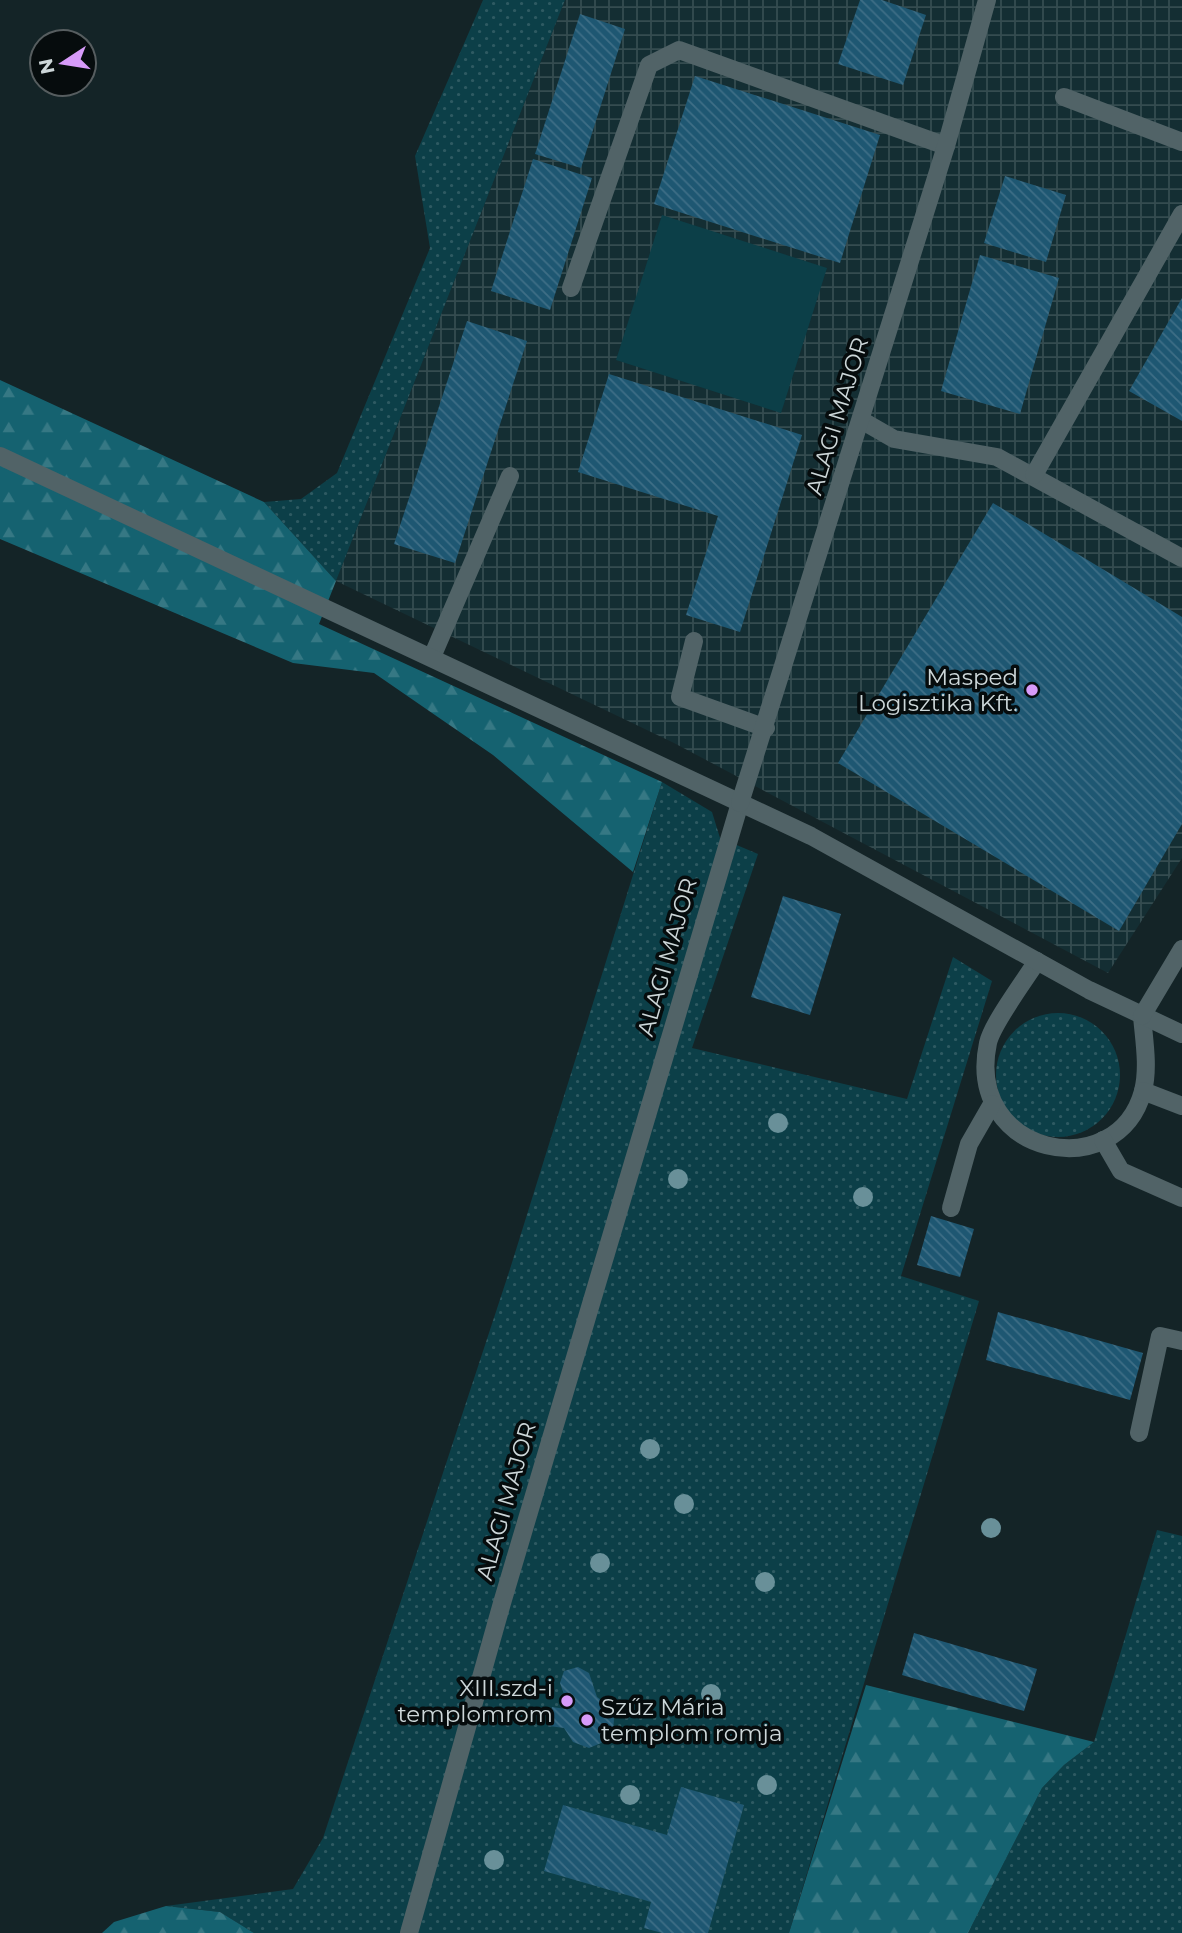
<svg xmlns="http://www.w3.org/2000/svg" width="1182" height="1933" font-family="Montserrat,sans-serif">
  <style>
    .industrial { fill: url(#industrial-grid) }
    .grass { fill: url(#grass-dots) }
    .forest { fill: url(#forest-firs) }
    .garden { fill: #0c3f48 }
    .building { fill: url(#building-back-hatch) }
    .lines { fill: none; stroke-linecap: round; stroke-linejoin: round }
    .lane { stroke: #516367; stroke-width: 18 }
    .street { stroke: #516367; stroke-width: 18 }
    .tree { fill: #699099 }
    .poi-dot { fill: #d79bf9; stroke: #060c0d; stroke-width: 2.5 }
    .labels { text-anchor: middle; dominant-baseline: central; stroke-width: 7; stroke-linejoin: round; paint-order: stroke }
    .street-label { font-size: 23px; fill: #cdd7d9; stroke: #060c0d }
    .poi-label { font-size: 23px; fill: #cdd7d9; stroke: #060c0d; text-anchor: end }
  </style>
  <defs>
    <pattern id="industrial-grid" width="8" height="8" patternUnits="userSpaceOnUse" patternTransform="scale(1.75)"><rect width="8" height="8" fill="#142e33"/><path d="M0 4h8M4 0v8" fill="none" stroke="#354c50"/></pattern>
    <pattern id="grass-dots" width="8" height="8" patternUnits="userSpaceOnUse" patternTransform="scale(1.75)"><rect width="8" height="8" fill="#0c3f48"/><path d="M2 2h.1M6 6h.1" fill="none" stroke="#2e5a62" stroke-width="1.8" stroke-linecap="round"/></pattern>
    <pattern id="forest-firs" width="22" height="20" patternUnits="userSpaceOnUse" patternTransform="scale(1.75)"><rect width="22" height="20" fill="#156270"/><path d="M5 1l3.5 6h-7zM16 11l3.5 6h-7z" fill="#367884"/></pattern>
    <pattern id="building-back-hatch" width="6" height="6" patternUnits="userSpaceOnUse" patternTransform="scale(1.75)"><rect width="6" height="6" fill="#1e5772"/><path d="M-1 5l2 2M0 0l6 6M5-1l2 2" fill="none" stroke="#3e6e86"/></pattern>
  </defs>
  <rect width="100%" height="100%" fill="#142427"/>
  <polygon class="industrial" points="565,0 1182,0 1182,858 1108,973 674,743 336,581"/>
  <g class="grass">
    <polygon points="483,0 565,0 336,581 264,502 301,499 337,473 430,248 415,156"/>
    <polygon points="662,782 712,812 720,838 758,854 692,1048 907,1099 953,957 992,981 901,1276 979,1301 789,1933 254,1933 220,1912 166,1906 293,1889 323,1838 510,1269"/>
    <circle cx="1058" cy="1075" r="62"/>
    <polygon points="1157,1530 1182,1536 1182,1933 968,1933 1042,1788 1064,1765 1094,1742"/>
  </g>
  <g class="forest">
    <polygon points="0,380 264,502 336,581 319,624 662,782 633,872 493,755 374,673 293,663 0,539"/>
    <polygon points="866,1685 1094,1742 1064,1765 1042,1788 968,1933 789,1933"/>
    <polygon points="166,1906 220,1912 254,1933 102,1933 114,1922"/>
  </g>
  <polygon class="garden" points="662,215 827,268 781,413 616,360"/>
  <g class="building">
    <polygon points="860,0 882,0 926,15 903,85 838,64"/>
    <polygon points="580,14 625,29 581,168 535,154"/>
    <polygon points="695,76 880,135 840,263 654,204"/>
    <polygon points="533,159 592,178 550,310 491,291"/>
    <polygon points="1005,176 1066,195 1046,262 984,243"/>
    <polygon points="980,255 1059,278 1020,414 941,391"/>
    <polygon points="1182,298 1182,421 1129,391"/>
    <polygon points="467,321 527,341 455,563 394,544"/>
    <polygon points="609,374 802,435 740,632 686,615 718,516 578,472"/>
    <polygon points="993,503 1182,617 1182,824 1119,931 838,763"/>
    <polygon points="783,896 841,914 810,1015 751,997"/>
    <polygon points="931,1216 974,1229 960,1277 917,1265"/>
    <polygon points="998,1312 1143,1353 1130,1400 986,1360"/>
    <polygon points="914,1633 1037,1669 1024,1711 902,1675"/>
    <polygon points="578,1667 589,1673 597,1697 608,1705 614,1719 613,1732 606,1741 589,1748 573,1742 564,1728 549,1726 552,1707 566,1709 568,1706 560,1683 564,1671"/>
    <polygon points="681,1787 744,1805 708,1933 662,1933 644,1928 651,1902 544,1871 563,1805 667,1835"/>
  </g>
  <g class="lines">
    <g class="lane">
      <polyline points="1064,97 1182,142"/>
      <polyline points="571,288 649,65 679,50 946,146"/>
      <polyline points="861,420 894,439 997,457 1182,558"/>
      <polyline points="1034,475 1182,214"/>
      <polyline points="694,641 680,697 766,728"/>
      <polyline points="432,657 510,476"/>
      <path d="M 1037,961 C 1025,980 992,1024 988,1043 C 964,1156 1117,1187 1143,1091 C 1149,1067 1144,1040 1142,1016"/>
      <polyline points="1143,1091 1182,1106"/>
      <polyline points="1103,1140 1121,1171 1182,1198"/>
      <polyline points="951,1208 969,1144 992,1104"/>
      <polyline points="1139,1433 1160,1336 1182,1341"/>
      <polyline points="409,1933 502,1603 740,803"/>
    </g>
    <g class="street">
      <polyline points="0,456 811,836 1089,990 1182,1034"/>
      <polyline points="740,803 946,146 987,0"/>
      <polyline points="1142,1016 1182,949"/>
    </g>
  </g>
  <g class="tree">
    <circle cx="778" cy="1123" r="10"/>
    <circle cx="678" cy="1179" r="10"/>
    <circle cx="863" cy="1197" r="10"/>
    <circle cx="650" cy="1449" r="10"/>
    <circle cx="684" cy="1504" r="10"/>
    <circle cx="991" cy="1528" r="10"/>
    <circle cx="600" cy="1563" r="10"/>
    <circle cx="765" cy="1582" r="10"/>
    <circle cx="711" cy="1694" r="10"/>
    <circle cx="767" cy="1785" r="10"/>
    <circle cx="630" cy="1795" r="10"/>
    <circle cx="494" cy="1860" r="10"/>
  </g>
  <g class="poi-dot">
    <circle cx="1032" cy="690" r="7"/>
    <circle cx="567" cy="1701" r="7"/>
    <circle cx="587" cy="1720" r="7"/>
  </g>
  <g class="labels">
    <g class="street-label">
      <text transform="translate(837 416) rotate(-73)">ALAGI MAJOR</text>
      <text transform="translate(667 957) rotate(-74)">ALAGI MAJOR</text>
      <text transform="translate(506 1501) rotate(-74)">ALAGI MAJOR</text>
    </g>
    <g class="poi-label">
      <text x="1018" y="677">Masped<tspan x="1018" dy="26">Logisztika Kft.</tspan></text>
      <text x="553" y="1688">XIII.szd-i<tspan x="553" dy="26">templomrom</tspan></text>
      <text x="601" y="1707" text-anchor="start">Szűz Mária<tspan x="601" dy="26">templom romja</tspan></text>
    </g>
  </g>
  <g transform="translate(63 63) rotate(258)"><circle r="33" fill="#060c0d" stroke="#565d5f" stroke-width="2"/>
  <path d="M0-5L12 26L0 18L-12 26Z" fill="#d79bf9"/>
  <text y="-10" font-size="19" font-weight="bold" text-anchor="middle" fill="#cdd7d9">N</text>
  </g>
</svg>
